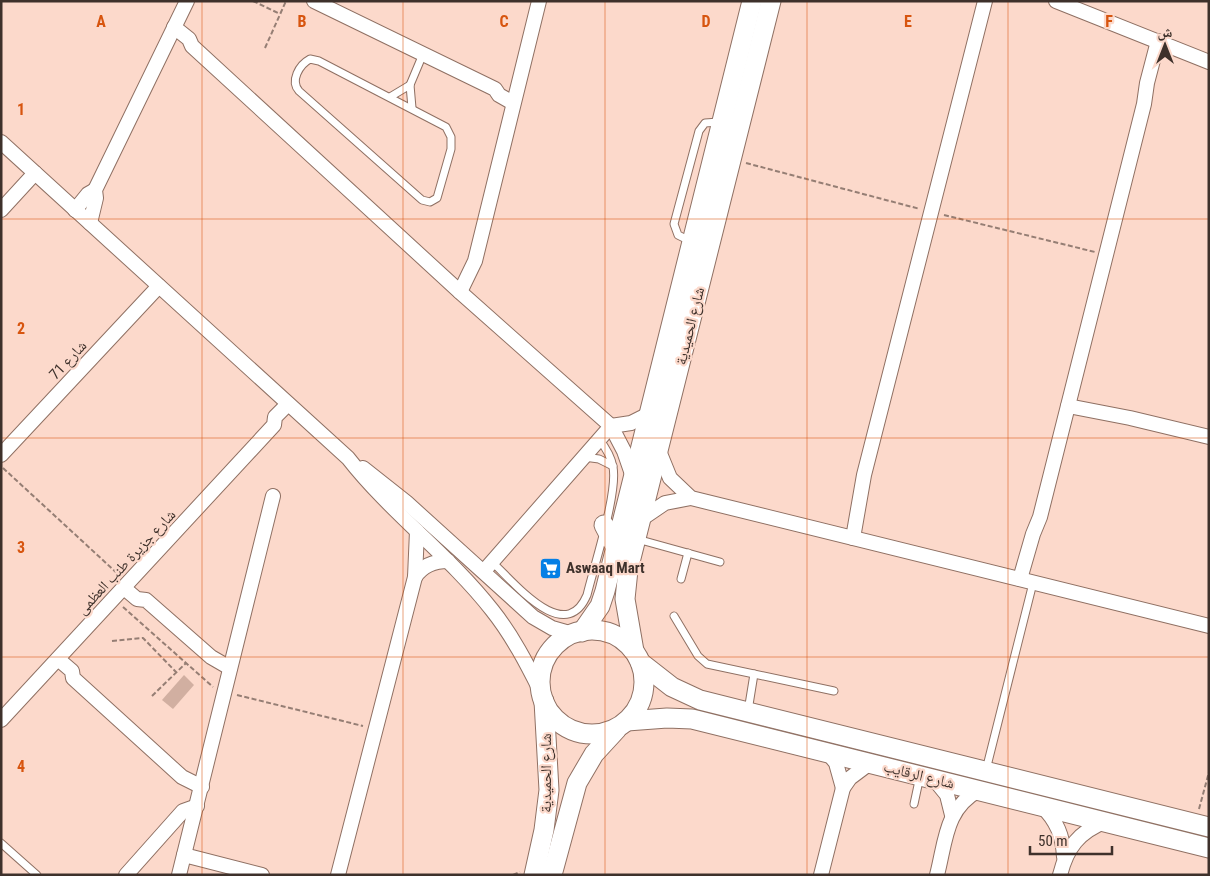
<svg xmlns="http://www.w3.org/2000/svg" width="1210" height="876" font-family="'Roboto Condensed','Noto Naskh Arabic',sans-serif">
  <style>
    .building { fill: #d1afa1 }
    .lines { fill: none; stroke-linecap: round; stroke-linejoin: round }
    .lane-casing { stroke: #8f7063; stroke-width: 9 }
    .street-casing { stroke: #8f7063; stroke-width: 16 }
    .secondary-casing { stroke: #8f7063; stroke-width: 21 }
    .path { stroke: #957e74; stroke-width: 2; stroke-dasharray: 5 2.5; stroke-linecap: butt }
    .lane { stroke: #fff; stroke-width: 7 }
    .street { stroke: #fff; stroke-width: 14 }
    .secondary { stroke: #fff; stroke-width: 19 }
    .grid { fill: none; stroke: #d7550f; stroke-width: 1; stroke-opacity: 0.55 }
    .labels { text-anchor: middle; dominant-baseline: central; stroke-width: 4.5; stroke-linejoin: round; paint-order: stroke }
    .street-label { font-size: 15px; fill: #3e312b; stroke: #fcd9cb }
    .poi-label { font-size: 15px; font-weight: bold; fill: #3e312b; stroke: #fcd9cb; text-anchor: start }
    .grid-label { font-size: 16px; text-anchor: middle; font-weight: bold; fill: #d7550f; stroke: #fcd9cb; stroke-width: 4.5; stroke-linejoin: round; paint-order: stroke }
  </style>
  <rect width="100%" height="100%" fill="#fcd9cb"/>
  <polygon class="building" points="184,675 194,685 173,709 162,700"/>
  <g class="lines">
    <defs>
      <g id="lane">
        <path d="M 310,59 L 319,61 L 446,127 L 451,137 L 451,149 L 437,198 L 430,202 L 422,200 L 299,91 C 290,81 299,65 310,59 Z"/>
        <polyline points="390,97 410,85"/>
        <polyline points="412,108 410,85 423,54"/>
        <polyline points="690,241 678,235 674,224 699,131 705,123 719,122"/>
        <polyline points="584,457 599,459 613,466"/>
        <polyline points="637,539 720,562"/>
        <path d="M 492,562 C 513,581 565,647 587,595 C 594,566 618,493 613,467 C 611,456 606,448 599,439"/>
        <polyline points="681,579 688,553"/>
        <polyline points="674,616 698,656 707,664 834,691"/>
        <polyline points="748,711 754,674"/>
        <polyline points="986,770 1033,583"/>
        <polyline points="914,804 920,776"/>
        <polyline points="1,843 37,875"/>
      </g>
      <g id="street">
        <polyline points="314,1 495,89 499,95 513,103"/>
        <polyline points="1056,1 1209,62"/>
        <polyline points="174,27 189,39 192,46 460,292 611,426 624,451 633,477"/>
        <path d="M 1,142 L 348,458 C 391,513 449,555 492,610 C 512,635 527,664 541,692"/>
        <polyline points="1,210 35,173"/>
        <polyline points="75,210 88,194 95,190"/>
        <polyline points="90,223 96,198 95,190 187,1"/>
        <polyline points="460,292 475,261 539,1"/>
        <polyline points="1068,406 1130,418 1209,437"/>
        <polyline points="659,451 670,478 691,498 1209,626"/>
        <polyline points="1,455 159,286"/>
        <polyline points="363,468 406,502 533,617 552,628 573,634"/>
        <polyline points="643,518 665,503 691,498"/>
        <polyline points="853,538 864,475 985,1"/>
        <polyline points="484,571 611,426 631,423 649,414"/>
        <path d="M 415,577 C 423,565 434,561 448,561"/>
        <polyline points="1020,579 1033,534 1040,517 1144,104 1147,83 1158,41"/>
        <polyline points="124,588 137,599 146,600 211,657 230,668"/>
        <polyline points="58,659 72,671 73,678 182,777 202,787"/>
        <polyline points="1,720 274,425 275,417 288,404"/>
        <polyline points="828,753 836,763 843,788"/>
        <polyline points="934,779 947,795 952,815"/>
        <path d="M 1041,805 C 1057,821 1063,836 1064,857"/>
        <polyline points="184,855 262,875"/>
        <polyline points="126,875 183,811 197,806"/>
        <polyline points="179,875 273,496"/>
        <polyline points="338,875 415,577 417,531"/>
        <polyline points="821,875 843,788 850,778 870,763"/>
        <path d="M 937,875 C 946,840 945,809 979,790"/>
        <path d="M 1060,875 C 1067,847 1079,832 1106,821"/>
      </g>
      <g id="secondary">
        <polyline points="604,525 616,548"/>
        <circle cx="592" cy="682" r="52"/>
        <polyline points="582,632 600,606 605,591 752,1"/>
        <polyline points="634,651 625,599 628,570 771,1"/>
        <polyline points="640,662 672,687 700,700 1209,827"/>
        <polyline points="627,721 667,718 692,719 1209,848"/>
        <polyline points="534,875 544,830 549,790 544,701"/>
        <polyline points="552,875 577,783 594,754 617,729"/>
      </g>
    </defs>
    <use href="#lane" class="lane-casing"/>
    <use href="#street" class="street-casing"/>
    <use href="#secondary" class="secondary-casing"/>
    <g class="path">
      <polyline points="253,1 280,14"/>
      <polyline points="265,48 286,1"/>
      <polyline points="746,163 920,209"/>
      <polyline points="944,215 1095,252"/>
      <polyline points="3,468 119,575"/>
      <polyline points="123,607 213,687"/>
      <polyline points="112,641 143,638 176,672"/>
      <polyline points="237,695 363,726"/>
      <polyline points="152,696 186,663"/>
      <polyline points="1199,809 1209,772"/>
      <polyline points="513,875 520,872"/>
    </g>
    <use href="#lane" class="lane"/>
    <use href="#street" class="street"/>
    <use href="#secondary" class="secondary"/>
  </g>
  <path class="grid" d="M 202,1 L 202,875M 403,1 L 403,875M 605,1 L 605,875M 807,1 L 807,875M 1008,1 L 1008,875M 1,219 L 1209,219M 1,438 L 1209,438M 1,657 L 1209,657"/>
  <defs>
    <symbol id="supermarket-square" viewBox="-11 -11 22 22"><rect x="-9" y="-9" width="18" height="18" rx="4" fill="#057fe5" stroke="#fcd9cb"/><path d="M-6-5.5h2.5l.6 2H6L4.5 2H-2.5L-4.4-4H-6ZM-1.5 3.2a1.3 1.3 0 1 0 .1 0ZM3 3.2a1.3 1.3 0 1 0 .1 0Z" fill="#fff"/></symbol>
  </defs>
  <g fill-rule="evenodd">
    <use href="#supermarket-square" x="538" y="556" width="25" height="25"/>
  </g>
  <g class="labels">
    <g class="street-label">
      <text transform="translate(690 326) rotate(-76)">شارع الحميدية</text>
      <text transform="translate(68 360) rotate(-47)">شارع 71</text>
      <text transform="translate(126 562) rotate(-47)">شارع جزيرة طنب العظمى</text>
      <text transform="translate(546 773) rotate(-90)">شارع الحميدية</text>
      <text transform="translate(919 775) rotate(14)">شارع الرقايب</text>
    </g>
    <g class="poi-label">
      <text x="566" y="568">Aswaaq Mart</text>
    </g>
  </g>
  <g class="grid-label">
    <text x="101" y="27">A</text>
    <text x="302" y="27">B</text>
    <text x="504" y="27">C</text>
    <text x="706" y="27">D</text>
    <text x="908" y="27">E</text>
    <text x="1109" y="27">F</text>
    <text x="21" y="115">1</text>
    <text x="21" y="334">2</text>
    <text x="21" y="553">3</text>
    <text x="21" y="772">4</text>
  </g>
  <rect width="1210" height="876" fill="none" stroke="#3e312b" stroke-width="5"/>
  <g transform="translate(1165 45)" stroke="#fcd9cb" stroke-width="4" paint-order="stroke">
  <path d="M0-4L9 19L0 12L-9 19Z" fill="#3e312b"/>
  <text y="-8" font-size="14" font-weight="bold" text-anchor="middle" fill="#3e312b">ش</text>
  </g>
  <path d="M1030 846v8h82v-8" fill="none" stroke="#3e312b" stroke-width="2.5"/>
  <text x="1038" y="846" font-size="15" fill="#3e312b" stroke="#fcd9cb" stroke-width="4" paint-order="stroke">50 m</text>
</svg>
